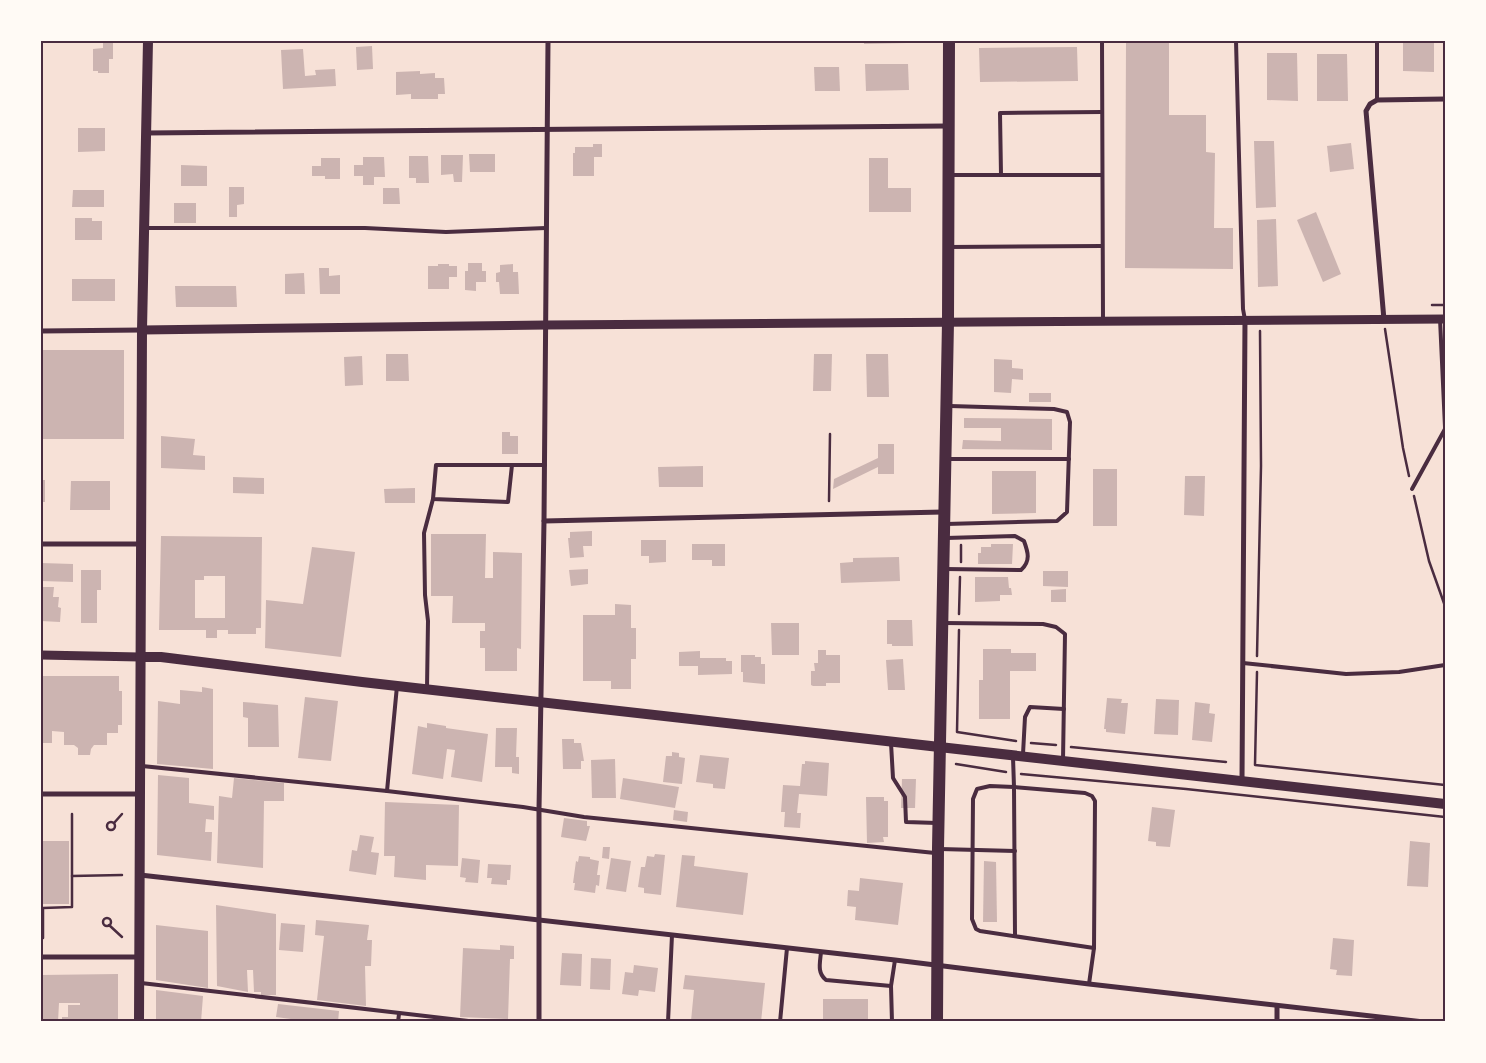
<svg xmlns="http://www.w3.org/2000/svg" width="1486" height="1063" font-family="'Fira Sans',sans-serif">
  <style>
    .building { fill: #ccb4b1; fill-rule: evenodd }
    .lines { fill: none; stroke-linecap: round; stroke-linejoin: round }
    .path { stroke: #4a2c40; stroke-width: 2.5 }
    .service { stroke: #4a2c40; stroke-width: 4 }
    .minor { stroke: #4a2c40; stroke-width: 5 }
    .tertiary { stroke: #4a2c40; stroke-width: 9 }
    .secondary { stroke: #4a2c40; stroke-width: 10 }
    .primary { stroke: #4a2c40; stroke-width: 12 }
    .neatline { fill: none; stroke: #4a2c40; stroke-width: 2 }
  </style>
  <rect width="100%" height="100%" fill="#f7e1d7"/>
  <g class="building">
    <polygon points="864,41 907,41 907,43 864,44"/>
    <polygon points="1403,41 1434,41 1434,72 1403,71"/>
    <polygon points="113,42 113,59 109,59 109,73 98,73 98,71 93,71 93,49 103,48 103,43"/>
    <polygon points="1126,43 1169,43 1169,115 1206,115 1206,152 1215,153 1214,228 1233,228 1233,269 1125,268"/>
    <polygon points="372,46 373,69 357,70 356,47"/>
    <polygon points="1077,47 1078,81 980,82 979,48"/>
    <polygon points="303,49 305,76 316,75 315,70 335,69 336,86 283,89 281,50"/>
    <polygon points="1267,53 1297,53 1298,101 1267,100"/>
    <polygon points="1317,54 1347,54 1348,101 1317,101"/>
    <polygon points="865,64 908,64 909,90 866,91"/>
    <polygon points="814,67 839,67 840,91 815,91"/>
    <polygon points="420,71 420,74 435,73 435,78 444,78 445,94 438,94 438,99 411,99 411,94 396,95 396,72"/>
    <polygon points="78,128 105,128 105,151 78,152"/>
    <polygon points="1254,141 1274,141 1276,207 1256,208"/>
    <polygon points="1351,143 1354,169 1330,172 1327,146"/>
    <polygon points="593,144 602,144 602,157 594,157 594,176 573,176 573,153 575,153 575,147 593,147"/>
    <polygon points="469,154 495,154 495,172 470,172"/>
    <polygon points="441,155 463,155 462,182 454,182 453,174 441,175"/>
    <polygon points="409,156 428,156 429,183 416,183 416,178 409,178"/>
    <polygon points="363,157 384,157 385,177 374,177 374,185 363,185 363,176 354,176 354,165 363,165"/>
    <polygon points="321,158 340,158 340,179 325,179 325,176 312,176 312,166 321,166"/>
    <polygon points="869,158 888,158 888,188 911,188 911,212 869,212"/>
    <polygon points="181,165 207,166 207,186 181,186"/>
    <polygon points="229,187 244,187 244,204 237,205 237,217 229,217"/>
    <polygon points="383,188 399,188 400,204 383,204"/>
    <polygon points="73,190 104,190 104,207 72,207"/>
    <rect x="174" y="203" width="22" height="20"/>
    <polygon points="1316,212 1341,274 1323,282 1297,220"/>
    <polygon points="75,218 92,218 92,221 102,221 102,240 75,240"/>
    <polygon points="1276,219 1278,286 1258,287 1257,220"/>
    <polygon points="468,263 482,263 482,271 486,271 486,282 476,282 476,291 465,290 465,271 468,271"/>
    <polygon points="438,264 449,264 449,266 457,266 457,277 449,277 449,289 428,289 428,266 438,266"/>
    <polygon points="513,264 513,272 518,272 519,294 500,294 499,282 496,282 496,273 500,272 500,265"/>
    <polygon points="319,268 329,268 329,276 340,275 340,294 320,294"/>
    <polygon points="304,273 305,294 285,294 285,274"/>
    <rect x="72" y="279" width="43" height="22"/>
    <polygon points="175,286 236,286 237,307 176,307"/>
    <rect x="41" y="350" width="83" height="89"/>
    <polygon points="386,354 408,354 409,381 386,381"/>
    <polygon points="814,354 832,354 831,391 813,391"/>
    <polygon points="866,354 888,354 889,397 867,397"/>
    <polygon points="362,356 363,385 345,386 344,357"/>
    <polygon points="994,359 1012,360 1012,368 1023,369 1023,380 1012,379 1011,393 994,392"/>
    <rect x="1029" y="393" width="22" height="9"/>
    <polygon points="964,418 1052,419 1052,450 962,449 963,440 1001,441 1001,428 964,428"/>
    <polygon points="502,432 510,432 510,436 518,436 518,454 502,454"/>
    <polygon points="161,436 195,439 193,455 205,456 205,470 161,468"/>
    <polygon points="878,444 894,444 894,474 878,474 878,467 833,489 834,479 878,458"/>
    <polygon points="703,466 703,487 659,487 658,467"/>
    <rect x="1093" y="469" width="24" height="57"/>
    <polygon points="992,471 1036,471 1036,513 992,514"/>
    <polygon points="1185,476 1205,476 1204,516 1184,515"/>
    <polygon points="233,477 264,478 264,494 233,493"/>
    <rect x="41" y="480" width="4" height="22"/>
    <polygon points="71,481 110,481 110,510 70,510"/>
    <polygon points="415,488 415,503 385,503 384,489"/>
    <polygon points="592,531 592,546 583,546 584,557 570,558 568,538 570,538 570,532"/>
    <polygon points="431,534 486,534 485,578 493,578 493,552 522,553 521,649 517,648 517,671 485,671 485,648 480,648 480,631 485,631 485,623 452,623 453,596 431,596"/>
    <path d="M 161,536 L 262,537 L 261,628 L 256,628 L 256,634 L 228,634 L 228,630 L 217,630 L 217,638 L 206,638 L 206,630 L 159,630 ZM 204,576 L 225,576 L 225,618 L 195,618 L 195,580 L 204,580 Z"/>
    <polygon points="641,540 666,540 666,562 649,563 649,556 641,556"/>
    <polygon points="692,544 725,544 725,566 712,566 712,560 692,560"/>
    <polygon points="991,544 1013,544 1012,564 978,564 978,553 981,553 981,547 991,547"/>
    <polygon points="312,547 355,552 341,657 265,648 266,600 303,604"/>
    <polygon points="899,557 900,581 841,583 840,563 853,562 853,558"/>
    <polygon points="41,563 73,564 73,582 41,581"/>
    <polygon points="588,569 588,584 571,586 569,570"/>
    <polygon points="81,570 101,570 101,590 97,590 97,623 81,623"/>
    <polygon points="1043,571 1068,571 1068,587 1043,586"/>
    <polygon points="975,577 1008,577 1009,588 1011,588 1012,595 1000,595 1000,601 975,602"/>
    <polygon points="41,587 54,587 53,597 59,597 58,607 61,608 60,622 41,621"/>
    <polygon points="1066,589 1066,602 1051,602 1051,590"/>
    <polygon points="615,604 631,605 631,628 636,628 636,659 631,659 631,689 611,689 611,681 583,681 583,615 615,615"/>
    <polygon points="887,620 912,620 913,646 892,646 892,644 887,644"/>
    <polygon points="771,623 799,623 799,655 772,655"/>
    <polygon points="983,649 1011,649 1011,653 1036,653 1036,671 1010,671 1010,719 979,719 979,680 983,680"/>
    <polygon points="818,650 826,650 826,655 840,655 840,683 826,683 826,686 813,686 811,685 811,671 815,671 814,663 818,663"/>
    <polygon points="700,651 700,658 726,658 726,661 732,661 732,674 698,675 698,666 679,666 679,652"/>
    <polygon points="741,655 755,655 755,657 761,657 761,664 765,664 765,684 743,682 743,672 741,672"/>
    <polygon points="903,659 905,690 888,690 886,660"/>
    <polygon points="41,676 119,676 119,691 122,691 122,725 118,725 118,733 107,733 107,745 94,745 91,749 90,755 78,755 78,748 74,745 64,745 64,732 52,731 52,743 41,743"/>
    <polygon points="202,687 213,689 213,769 157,764 158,701 180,704 180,690 202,692"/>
    <polygon points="305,697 338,701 331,761 298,758"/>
    <polygon points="1107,698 1122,699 1121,703 1128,703 1125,734 1106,732 1106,729 1104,729"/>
    <polygon points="1156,699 1179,700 1178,735 1154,734"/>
    <polygon points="243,702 278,705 279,747 248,747 248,718 243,717"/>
    <polygon points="1195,702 1210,704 1209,713 1215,714 1212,742 1192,740"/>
    <polygon points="427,723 446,726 446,728 488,734 482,782 451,777 455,750 447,749 443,779 412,774 418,726 427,728"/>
    <polygon points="496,728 517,728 516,757 519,757 519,774 512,773 512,767 495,767"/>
    <polygon points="562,739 574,739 574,743 581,743 584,761 581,761 581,769 563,769"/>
    <polygon points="672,752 679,753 679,757 685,758 682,784 663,782 666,756 672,756"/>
    <polygon points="700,755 729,758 725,789 713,788 713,784 696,782"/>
    <polygon points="615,759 616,798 592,798 591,760"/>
    <polygon points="805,761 829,763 827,796 799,794 797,813 801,813 800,828 784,827 785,812 781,812 783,785 800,786 802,764 805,764"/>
    <polygon points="158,775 189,778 189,803 214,806 214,820 206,819 205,832 212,832 211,861 157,855"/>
    <polygon points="234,778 284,783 284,801 264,801 263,868 217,863 219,796 232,798"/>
    <polygon points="623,778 679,787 675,808 620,799"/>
    <polygon points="902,779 916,779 915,808 901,808"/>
    <polygon points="866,797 884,797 884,801 888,801 888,837 883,837 884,842 867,843"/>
    <polygon points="385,802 459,805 458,866 426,865 426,880 394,877 395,856 384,856"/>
    <polygon points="1152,807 1175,810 1170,847 1156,846 1156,842 1148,841"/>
    <polygon points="674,810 688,812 687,822 673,820"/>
    <polygon points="564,818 587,821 587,826 590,826 586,841 561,837"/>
    <polygon points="360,835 374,837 371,852 379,853 376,875 349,871 352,850 357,851"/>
    <rect x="41" y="841" width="28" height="63"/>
    <polygon points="1410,841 1430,843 1428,887 1407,886"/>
    <polygon points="603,847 610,847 609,859 602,858"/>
    <polygon points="655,854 665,855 661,895 644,893 644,888 638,887 641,867 645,867 647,856 654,857"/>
    <polygon points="682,855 695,856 694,866 748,873 743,915 676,907"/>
    <polygon points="579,856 590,857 590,859 599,861 597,875 600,875 599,886 596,885 595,893 574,890 575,883 573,883 576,861 578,862"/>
    <polygon points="462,858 480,860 478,883 465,882 466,878 460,877"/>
    <polygon points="611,858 631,861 626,892 606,889"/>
    <polygon points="984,861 996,862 997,922 983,922"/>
    <polygon points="488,864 511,865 510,880 507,880 507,885 491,884 492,878 487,878"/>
    <polygon points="860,878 903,883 898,925 855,920 856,907 847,906 848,890 859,891"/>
    <polygon points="216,905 276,914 276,995 261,995 261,992 254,992 253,970 247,970 248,992 217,986"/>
    <polygon points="316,920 369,925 367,940 372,940 371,966 365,966 366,1006 317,1000 324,936 315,935"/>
    <polygon points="281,923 305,925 303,952 279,950"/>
    <polygon points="156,925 208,931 208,988 156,980"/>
    <polygon points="1333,938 1354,940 1352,976 1336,975 1337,970 1330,969"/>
    <polygon points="500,945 514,946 514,959 510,959 508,1019 460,1017 463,948 500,950"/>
    <polygon points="562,953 582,954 581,986 560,985"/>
    <polygon points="591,958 611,959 610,990 590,989"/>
    <polygon points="634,965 658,968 655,992 639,990 638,996 622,994 625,972 633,973"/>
    <polygon points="118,974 118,1022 62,1022 62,1017 68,1017 68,1005 80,1005 80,1003 59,1003 58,1022 41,1022 41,975"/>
    <polygon points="685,975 765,983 761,1022 691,1021 694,990 683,989"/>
    <polygon points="156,990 203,996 201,1022 156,1022"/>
    <rect x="823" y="999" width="45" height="23"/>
    <polygon points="278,1004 339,1011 338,1022 313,1022 276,1017"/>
  </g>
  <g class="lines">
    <g class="path">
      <polyline points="1432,305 1445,305"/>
      <polyline points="1385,329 1403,448 1409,476"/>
      <polyline points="1414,496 1429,561 1445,606"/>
      <polyline points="829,501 830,434"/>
      <polyline points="961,562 961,545"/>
      <polyline points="959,614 960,577"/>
      <polyline points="959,630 957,732 1016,741"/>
      <polyline points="1257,656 1261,466 1260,331"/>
      <polyline points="1257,672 1255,765 1445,785"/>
      <polyline points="1031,743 1056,745"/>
      <polyline points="1071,747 1226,762"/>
      <polyline points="956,764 1006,772"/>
      <polyline points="1021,774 1186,789 1445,817"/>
      <circle cx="111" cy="826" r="4"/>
      <polyline points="114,823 122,814"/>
      <polyline points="72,876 122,875"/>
      <circle cx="107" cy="922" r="4"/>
      <polyline points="109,925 122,937"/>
      <polyline points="43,938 43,908 72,907 72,814"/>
    </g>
    <g class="service">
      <polyline points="1102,41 1103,320"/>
      <polyline points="1236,41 1243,309 1245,320"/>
      <polyline points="1377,41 1377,100"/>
      <polyline points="952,175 1102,175"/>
      <polyline points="1001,175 1000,113 1102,112"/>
      <polyline points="146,228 365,228 446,232 546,228"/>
      <polyline points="949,247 1102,246"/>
      <polyline points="1440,319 1445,427"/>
      <polyline points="947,459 1069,459"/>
      <polyline points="512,465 508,502 433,499 436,465 545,465"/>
      <polyline points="1412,489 1445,429"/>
      <polyline points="946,524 1057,521 1067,512 1070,422 1067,412 1054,409 950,406"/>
      <path d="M 945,569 L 1021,570 C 1031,561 1028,552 1024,541 L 1015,536 L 946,538"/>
      <polyline points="944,623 1043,624 1056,627 1065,634 1063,760"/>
      <polyline points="1243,663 1346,674 1399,672 1445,665"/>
      <polyline points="427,688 428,621 425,595 424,533 433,499"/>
      <polyline points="891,743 893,778 905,797 906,822 937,823"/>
      <polyline points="1023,754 1025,717 1030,707 1064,709"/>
      <polyline points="1013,757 1014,787 1085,793 1092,796 1095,801 1094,948 1089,984"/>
      <polyline points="142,766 387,791 523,807 584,817 935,853"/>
      <polyline points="387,791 397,686"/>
      <polyline points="940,849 1015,851"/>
      <polyline points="1015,936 1014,787 990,786 977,789 973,799 972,919 976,929 980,931 1094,948"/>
      <path d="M 821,952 C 820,963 817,973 826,980 L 891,986"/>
      <polyline points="141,983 477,1022"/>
      <polyline points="398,1022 399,1014"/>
      <polyline points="668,1022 672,935"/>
      <polyline points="780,1022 787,948"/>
      <polyline points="892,1022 891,986 895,960"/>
    </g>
    <g class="minor">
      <polyline points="146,133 947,126"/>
      <polyline points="1384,320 1366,111 1370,104 1377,100 1445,99"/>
      <polyline points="41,331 142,330"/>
      <polyline points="544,521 943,512"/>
      <polyline points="41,544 141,544"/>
      <polyline points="1242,780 1245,320"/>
      <polyline points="41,794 139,794"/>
      <polyline points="140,875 895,960 1089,984 1424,1022"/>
      <polyline points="41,957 139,957"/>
      <polyline points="1277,1006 1277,1022"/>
      <polyline points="539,1022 539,809 544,521 548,41"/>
    </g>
    <g class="tertiary">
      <polyline points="142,330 546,325 1445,319"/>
      <polyline points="41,655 140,657"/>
    </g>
    <g class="secondary">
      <polyline points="140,657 161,657 362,682 1445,804"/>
      <polyline points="139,1022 142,330 148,41"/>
    </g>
    <polyline class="primary" points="937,1022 938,848 948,322 949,41"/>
  </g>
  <rect width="1486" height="1063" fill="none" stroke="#fffaf5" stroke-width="85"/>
  <rect x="42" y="42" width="1402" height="978" class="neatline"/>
</svg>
